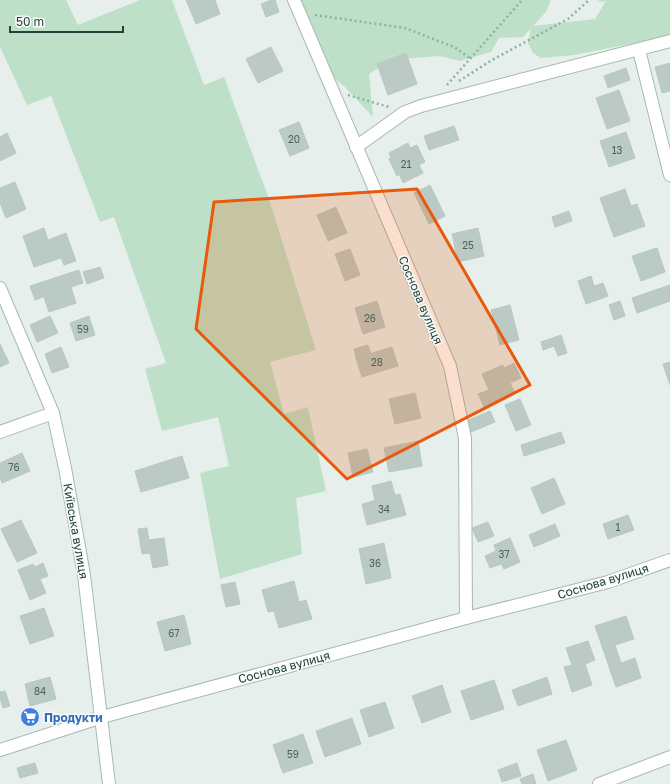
<svg xmlns="http://www.w3.org/2000/svg" width="670" height="784" font-family="'Golos Text',sans-serif">
  <style>
    .green { fill: #bfe0c8 }
    .building { fill: #bbcac4; stroke: #b8c9c2 }
    .lines { fill: none; stroke-linecap: round; stroke-linejoin: round }
    .street-casing { stroke: #a8b8b2; stroke-width: 14 }
    .secondary-casing { stroke: #a4bbb3; stroke-width: 14 }
    .path { stroke: #86b3a5; stroke-width: 2.5; stroke-dasharray: 2 3; stroke-linecap: butt }
    .street { stroke: #fff; stroke-width: 12 }
    .secondary { stroke: #fff; stroke-width: 12 }
    .marked { fill: #e8590c; fill-opacity: 0.2; stroke: #e8590c; stroke-width: 3; stroke-linejoin: round }
    .labels { text-anchor: middle; dominant-baseline: central; stroke-width: 3; stroke-linejoin: round; paint-order: stroke }
    .number-label { font-size: 10px; fill: #4a645c }
    .street-label { font-size: 12px; fill: #24423a; stroke: #f7fbf9 }
    .shop-label { font-size: 12px; font-weight: bold; fill: #366cbe; stroke: #f7fbf9; text-anchor: start }
  </style>
  <rect width="100%" height="100%" fill="#e6efeb"/>
  <g class="green">
    <polygon points="0,0 66,0 78,25 140,0 172,0 204,85 224,77 269,199 316,350 270,362 284,414 308,407 326,491 296,498 302,554 220,579 200,473 229,466 218,417 162,431 145,369 166,363 114,217 100,222 51,96 27,105 0,47"/>
    <polygon points="296,0 551,0 546,12 533,26 595,19 606,1 602,2 597,0 670,0 670,36 574,55 541,58 533,53 528,43 531,28 523,37 499,38 491,52 460,61 439,56 391,60 369,74 373,117 345,87 326,72"/>
  </g>
  <g class="building">
    <polygon points="186,0 215,0 220,14 196,24"/>
    <polygon points="271,0 275,0 279,12 266,17 261,4"/>
    <polygon points="271,47 283,71 258,83 246,59"/>
    <polygon points="406,53 417,84 388,95 377,64"/>
    <polygon points="670,63 670,91 662,93 655,67"/>
    <polygon points="626,68 630,80 608,88 604,76"/>
    <polygon points="619,90 630,121 607,129 596,98"/>
    <polygon points="299,122 309,148 290,156 279,130"/>
    <polygon points="454,126 459,140 429,150 424,136"/>
    <polygon points="626,132 635,158 609,167 600,141"/>
    <polygon points="7,133 16,153 0,161 0,137"/>
    <polygon points="408,143 410,148 417,145 425,162 419,165 423,173 403,183 399,174 397,176 389,159 391,158 389,153"/>
    <polygon points="15,182 26,209 6,218 0,203 0,188"/>
    <polygon points="430,185 445,216 429,224 414,193"/>
    <polygon points="625,189 631,206 637,204 645,226 614,237 600,198"/>
    <polygon points="336,207 347,233 328,241 317,215"/>
    <polygon points="569,211 572,221 555,227 552,217"/>
    <polygon points="44,228 48,240 66,233 76,261 64,265 61,258 34,267 23,236"/>
    <polygon points="478,228 484,256 458,262 452,234"/>
    <polygon points="657,248 665,272 641,281 632,256"/>
    <polygon points="350,249 360,275 345,281 335,254"/>
    <polygon points="100,267 104,278 87,284 83,272"/>
    <polygon points="79,270 83,283 71,287 76,303 49,312 39,283"/>
    <polygon points="591,276 594,286 603,283 608,296 586,304 578,281"/>
    <polygon points="39,283 43,297 35,300 30,286"/>
    <polygon points="670,285 670,301 637,313 632,298"/>
    <polygon points="377,301 385,327 363,334 355,308"/>
    <polygon points="620,301 625,316 614,320 609,305"/>
    <polygon points="510,305 519,340 500,345 491,310"/>
    <polygon points="50,316 58,333 37,342 30,325"/>
    <polygon points="89,316 95,335 76,341 70,323"/>
    <polygon points="561,335 567,353 558,356 554,346 543,350 541,342"/>
    <polygon points="0,344 9,363 0,367"/>
    <polygon points="368,345 371,354 356,358 354,349"/>
    <polygon points="61,347 69,367 52,373 45,354"/>
    <polygon points="392,347 398,366 362,377 356,358"/>
    <polygon points="670,362 670,385 663,364"/>
    <polygon points="514,363 521,378 510,383 515,393 484,407 478,394 489,390 482,374 503,365 504,368"/>
    <polygon points="415,393 421,418 395,424 389,399"/>
    <polygon points="520,399 531,425 516,431 505,405"/>
    <polygon points="490,411 495,422 471,432 466,421"/>
    <polygon points="561,432 565,443 524,456 521,445"/>
    <polygon points="418,441 422,466 389,472 384,448"/>
    <polygon points="367,449 373,472 353,477 348,453"/>
    <polygon points="22,453 30,471 2,483 0,478 0,463"/>
    <polygon points="182,456 189,478 141,492 135,471"/>
    <polygon points="554,478 565,504 542,514 531,488"/>
    <polygon points="391,481 395,495 375,501 372,486"/>
    <polygon points="400,494 406,515 367,525 362,504"/>
    <polygon points="628,515 634,530 608,539 603,524"/>
    <polygon points="21,520 37,553 17,562 1,529"/>
    <polygon points="488,522 494,536 478,542 472,528"/>
    <polygon points="555,524 560,536 534,547 529,535"/>
    <polygon points="147,528 149,540 164,538 168,565 153,568 150,553 142,554 138,529"/>
    <polygon points="510,538 520,562 504,569 501,564 490,568 485,556 496,551 494,545"/>
    <polygon points="384,543 391,578 366,584 359,549"/>
    <polygon points="43,563 48,576 40,579 46,593 30,600 18,570 33,564 35,567"/>
    <polygon points="294,581 299,602 306,600 312,619 279,628 274,611 268,612 262,590"/>
    <polygon points="235,582 240,604 226,607 221,585"/>
    <polygon points="44,608 54,636 30,644 20,616"/>
    <polygon points="184,615 191,644 165,651 157,622"/>
    <polygon points="626,616 634,639 615,645 621,663 635,658 641,678 616,687 595,626"/>
    <polygon points="588,641 595,660 585,664 592,685 572,692 564,667 572,665 566,648"/>
    <polygon points="50,677 56,699 30,706 25,684"/>
    <polygon points="547,677 552,694 518,706 512,690"/>
    <polygon points="494,680 504,709 471,720 461,691"/>
    <polygon points="442,685 451,712 422,723 412,696"/>
    <polygon points="5,691 10,706 3,708 0,698 0,692"/>
    <polygon points="385,702 394,728 369,737 360,710"/>
    <polygon points="352,718 361,744 325,757 316,731"/>
    <polygon points="303,734 313,763 283,773 273,745"/>
    <polygon points="566,740 577,770 548,781 537,750"/>
    <polygon points="35,763 38,773 20,778 17,768"/>
    <polygon points="517,763 521,776 502,782 498,770"/>
    <polygon points="533,774 536,784 522,784 520,779"/>
  </g>
  <g class="lines">
    <defs>
      <g id="street">
        <polyline points="294,0 450,366 465,438 466,618"/>
        <polyline points="639,50 670,175"/>
        <polyline points="356,147 405,112 421,106 670,41"/>
        <polyline points="0,432 53,413"/>
        <polyline points="0,750 102,717 466,618 608,582 670,560"/>
        <polyline points="599,784 670,757"/>
      </g>
      <polyline id="secondary" points="0,288 53,413 65,468 84,575 109,784"/>
    </defs>
    <use href="#street" class="street-casing"/>
    <use href="#secondary" class="secondary-casing"/>
    <g class="path">
      <polyline points="315,15 405,28 454,47 470,58"/>
      <polyline points="459,81 492,60 568,19 589,0"/>
      <polyline points="447,85 522,0"/>
      <polyline points="348,95 389,107"/>
    </g>
    <use href="#street" class="street"/>
    <use href="#secondary" class="secondary"/>
  </g>
  <path class="marked" d="M 417,189 L 530,385 L 347,479 L 196,329 L 214,202 Z"/>
  <defs>
    <symbol id="supermarket-disc" viewBox="-11 -11 22 22"><circle r="9.5" fill="#3f7fe0" stroke="#f7fbf9"/><path d="M-6-5.5h2.5l.6 2H6L4.5 2H-2.5L-4.4-4H-6ZM-1.5 3.2a1.3 1.3 0 1 0 .1 0ZM3 3.2a1.3 1.3 0 1 0 .1 0Z" fill="#fff"/></symbol>
  </defs>
  <g fill-rule="evenodd">
    <use href="#supermarket-disc" x="19" y="706" width="22" height="22"/>
  </g>
  <g class="labels">
    <g class="number-label">
      <text x="294" y="139">20</text>
      <text x="617" y="150">13</text>
      <text x="406" y="164">21</text>
      <text x="468" y="245">25</text>
      <text x="370" y="318">26</text>
      <text x="83" y="329">59</text>
      <text x="377" y="362">28</text>
      <text x="14" y="467">76</text>
      <text x="384" y="509">34</text>
      <text x="618" y="527">1</text>
      <text x="504" y="554">37</text>
      <text x="375" y="563">36</text>
      <text x="174" y="633">67</text>
      <text x="40" y="691">84</text>
      <text x="293" y="754">59</text>
    </g>
    <g class="street-label">
      <text transform="translate(421 300) rotate(67)">Соснова вулиця</text>
      <text transform="translate(76 531) rotate(80)">Київська вулиця</text>
      <text transform="translate(603 581) rotate(-17)">Соснова вулиця</text>
      <text transform="translate(284 667) rotate(-15)">Соснова вулиця</text>
    </g>
    <g class="shop-label">
      <text x="44" y="717">Продукти</text>
    </g>
  </g>
  <path d="M10 26v6h113v-6" fill="none" stroke="#24423a" stroke-width="2"/>
  <text x="16" y="26" font-size="12" fill="#24423a" stroke="#f7fbf9" stroke-width="3" paint-order="stroke">50 m</text>
</svg>
